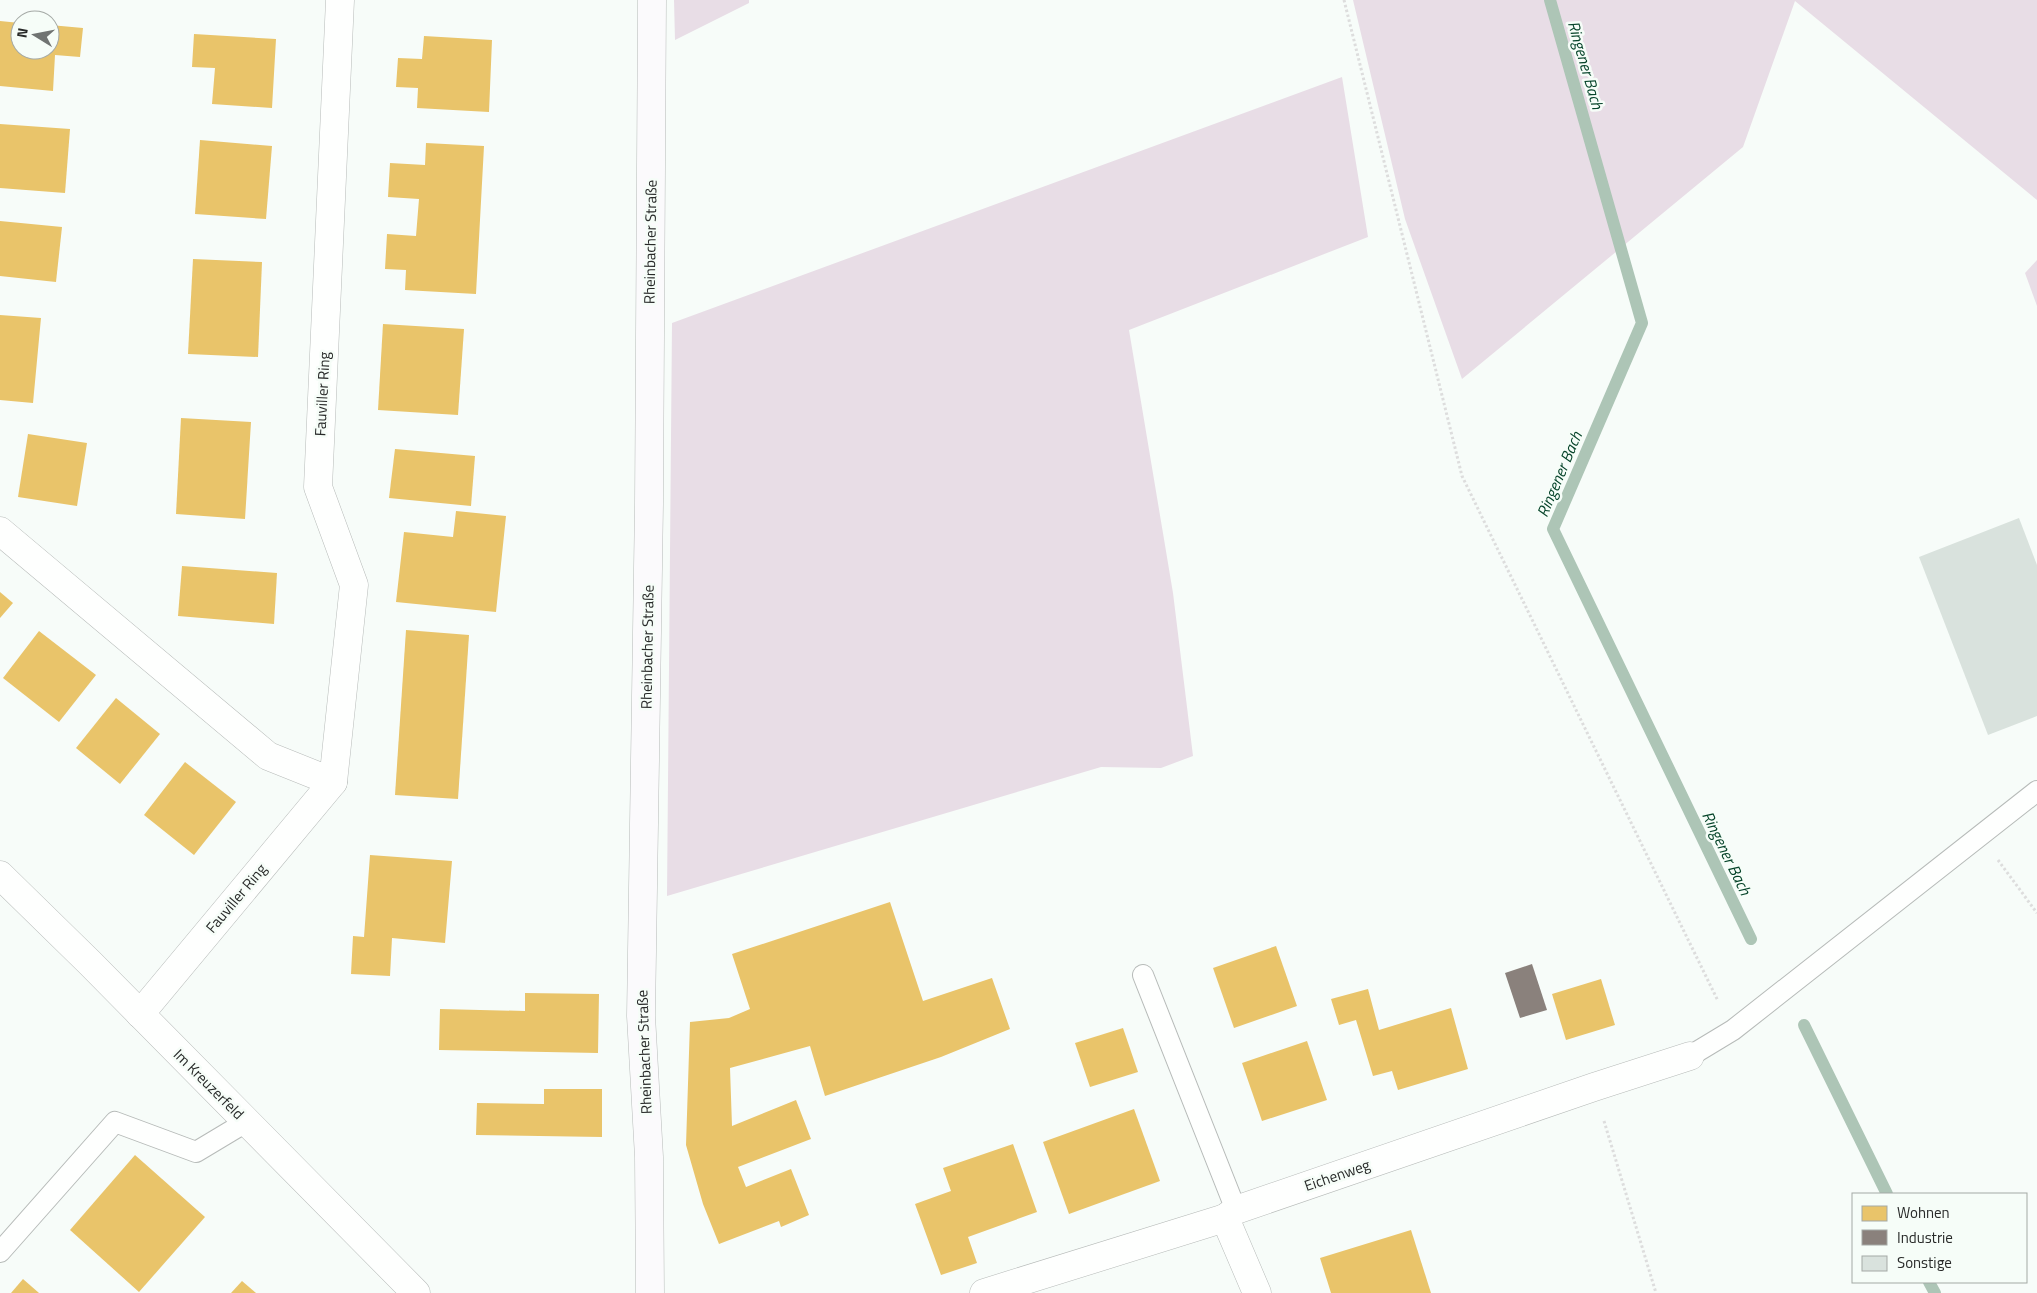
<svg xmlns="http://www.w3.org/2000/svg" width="2037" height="1293" font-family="'Titillium Web',sans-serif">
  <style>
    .green { fill: #e8dde6 }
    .homes { fill: #e9c46a }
    .industry { fill: #8a817c }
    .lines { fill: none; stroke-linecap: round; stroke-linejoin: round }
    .stream { stroke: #adc5b6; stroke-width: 12 }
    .building { fill: #d9e2dd }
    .lane-casing { stroke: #b7bbb9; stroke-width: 22 }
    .street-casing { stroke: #b7bbb9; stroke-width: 29 }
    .secondary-casing { stroke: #b7bbb9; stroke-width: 29 }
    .path { stroke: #ddd; stroke-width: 3; stroke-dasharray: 2.5 2.5; stroke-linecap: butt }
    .lane { stroke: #fefffe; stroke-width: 20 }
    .street { stroke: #fefffe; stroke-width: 28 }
    .secondary { stroke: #fbfafc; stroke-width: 28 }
    .labels { text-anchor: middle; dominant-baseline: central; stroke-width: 5; stroke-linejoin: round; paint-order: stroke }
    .street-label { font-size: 15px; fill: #282a29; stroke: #f6fdf8 }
    .water-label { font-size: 16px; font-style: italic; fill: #06442a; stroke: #f6fdf8 }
  </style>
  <rect width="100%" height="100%" fill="#f7fcf9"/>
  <g class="green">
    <polygon points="674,0 749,0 749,3 675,40"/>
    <polygon points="1353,0 2037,0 2037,200 1795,1 1743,147 1462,379 1405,219"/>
    <polygon points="1342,77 1368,237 1129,330 1173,593 1193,756 1161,768 1101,767 667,896 672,323"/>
    <polygon points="2037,260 2037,306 2025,273"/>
  </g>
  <g class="homes">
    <polygon points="0,21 20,23 20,50 50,50 50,25 83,28 80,57 55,55 53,91 0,86"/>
    <polygon points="194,34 276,39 272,108 212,104 215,68 192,67"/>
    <polygon points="424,36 492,40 489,112 417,108 418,88 396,87 398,58 422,59"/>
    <polygon points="0,124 70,129 65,193 0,188"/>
    <polygon points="200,140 272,146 266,219 195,214"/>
    <polygon points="426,143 484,146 476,294 405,290 406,270 385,269 387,234 416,236 419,199 388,197 390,163 425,165"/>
    <polygon points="0,221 62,227 56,282 0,276"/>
    <polygon points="193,259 262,262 258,357 188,354"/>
    <polygon points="0,315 41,318 33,403 0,400"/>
    <polygon points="383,324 464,329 458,415 378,410"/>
    <polygon points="181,418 251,422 245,519 176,514"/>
    <polygon points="28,434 87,443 77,506 18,497"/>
    <polygon points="395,449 475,456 471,506 389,498"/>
    <polygon points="456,511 506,516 496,612 396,602 404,532 453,537"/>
    <polygon points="182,566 277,573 274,624 178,616"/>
    <polygon points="0,592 13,603 0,618"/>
    <polygon points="406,630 469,635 458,799 395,795"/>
    <polygon points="39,631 96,675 59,722 3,678"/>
    <polygon points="116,698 160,734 120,784 76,748"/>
    <polygon points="185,762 236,802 194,855 144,815"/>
    <polygon points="370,855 452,861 445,943 392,938 390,976 351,974 353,936 364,937"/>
    <polygon points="890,902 923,1001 992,978 1010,1029 941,1057 825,1096 810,1046 730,1068 732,1126 796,1100 811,1139 738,1167 746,1187 791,1169 809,1215 781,1227 779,1221 719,1244 703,1204 686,1145 690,1022 729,1018 750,1009 732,954"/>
    <polygon points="1276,946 1297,1006 1234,1028 1213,968"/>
    <polygon points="1601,979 1615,1025 1566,1040 1552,994"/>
    <polygon points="1368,989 1379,1030 1451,1008 1468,1069 1398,1090 1392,1071 1373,1076 1356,1020 1339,1025 1331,999"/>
    <polygon points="525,993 599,994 598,1053 439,1050 440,1009 525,1011"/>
    <polygon points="1123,1028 1138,1072 1090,1087 1075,1043"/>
    <polygon points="1307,1041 1327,1100 1262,1121 1242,1063"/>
    <polygon points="544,1089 602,1089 602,1137 476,1135 477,1103 544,1104"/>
    <polygon points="1134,1109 1160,1181 1069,1214 1043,1142"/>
    <polygon points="1013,1144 1037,1212 968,1237 977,1263 941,1275 915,1204 951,1191 943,1168"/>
    <polygon points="135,1155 205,1217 139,1292 70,1230"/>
    <polygon points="1411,1230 1431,1293 1331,1293 1320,1258"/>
    <polygon points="23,1279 39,1293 11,1293"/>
    <polygon points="242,1281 256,1293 231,1293"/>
  </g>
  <polygon class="industry" points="1532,964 1547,1010 1520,1018 1505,973"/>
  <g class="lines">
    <g class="stream">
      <polyline points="1550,0 1642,323 1553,529 1751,939"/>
      <polyline points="1804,1025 1887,1194"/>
      <polyline points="1929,1282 1935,1293"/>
    </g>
  </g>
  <polygon class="building" points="2019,518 2037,565 2037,716 1988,735 1919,557"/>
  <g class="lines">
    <defs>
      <g id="lane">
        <polyline points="1143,975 1236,1210"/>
        <polyline points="1690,1056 1733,1030 2037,791"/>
        <polyline points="0,1252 115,1122 196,1152 246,1122"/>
      </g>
      <g id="street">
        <polyline points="0,531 268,756 333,782"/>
        <polyline points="0,875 90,963 416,1293"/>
        <polyline points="140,1014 333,782 354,585 318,487 340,0"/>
        <polyline points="1225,1218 1257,1293"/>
        <polyline points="984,1293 1225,1218 1236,1210 1594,1087 1690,1056"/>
      </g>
      <polyline id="secondary" points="650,1293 649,1157 641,1016 649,504 652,0"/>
    </defs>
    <use href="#lane" class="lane-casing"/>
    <use href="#street" class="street-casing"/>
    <use href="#secondary" class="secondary-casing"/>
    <g class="path">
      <polyline points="1344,0 1462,476 1718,1001"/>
      <polyline points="1998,860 2037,913"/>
      <polyline points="1604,1121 1656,1293"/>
    </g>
    <use href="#lane" class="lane"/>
    <use href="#street" class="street"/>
    <use href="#secondary" class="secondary"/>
  </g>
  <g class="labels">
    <g class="street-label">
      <text transform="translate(650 242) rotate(-89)">Rheinbacher Straße</text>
      <text transform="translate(322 394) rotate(-87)">Fauviller Ring</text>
      <text transform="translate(647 647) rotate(-89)">Rheinbacher Straße</text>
      <text transform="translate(236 898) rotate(-50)">Fauviller Ring</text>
      <text transform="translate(644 1052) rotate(-92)">Rheinbacher Straße</text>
      <text transform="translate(209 1084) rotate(45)">Im Kreuzerfeld</text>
      <text transform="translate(1337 1175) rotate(-19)">Eichenweg</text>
    </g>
    <g class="water-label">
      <text transform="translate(1586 65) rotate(74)">Ringener Bach</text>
      <text transform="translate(1559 474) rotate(-67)">Ringener Bach</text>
      <text transform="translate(1727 853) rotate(64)">Ringener Bach</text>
    </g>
  </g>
  <rect x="1852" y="1193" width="175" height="90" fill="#f6fdf8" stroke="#a4a9a5"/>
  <rect x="1862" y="1206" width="25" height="15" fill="#e9c46a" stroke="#a4a9a5"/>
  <text x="1897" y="1218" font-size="15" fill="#282a29">Wohnen</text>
  <rect x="1862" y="1230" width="25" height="15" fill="#8a817c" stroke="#a4a9a5"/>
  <text x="1897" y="1243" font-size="15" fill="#282a29">Industrie</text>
  <rect x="1862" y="1256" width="25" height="15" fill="#d9e2dd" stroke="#a4a9a5"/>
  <text x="1897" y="1268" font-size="15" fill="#282a29">Sonstige</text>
  <g transform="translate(35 35) rotate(280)"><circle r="24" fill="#f6fdf8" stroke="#a4a9a5"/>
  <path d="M0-4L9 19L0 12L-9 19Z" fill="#707472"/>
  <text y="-8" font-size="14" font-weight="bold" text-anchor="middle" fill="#282a29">N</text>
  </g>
</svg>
